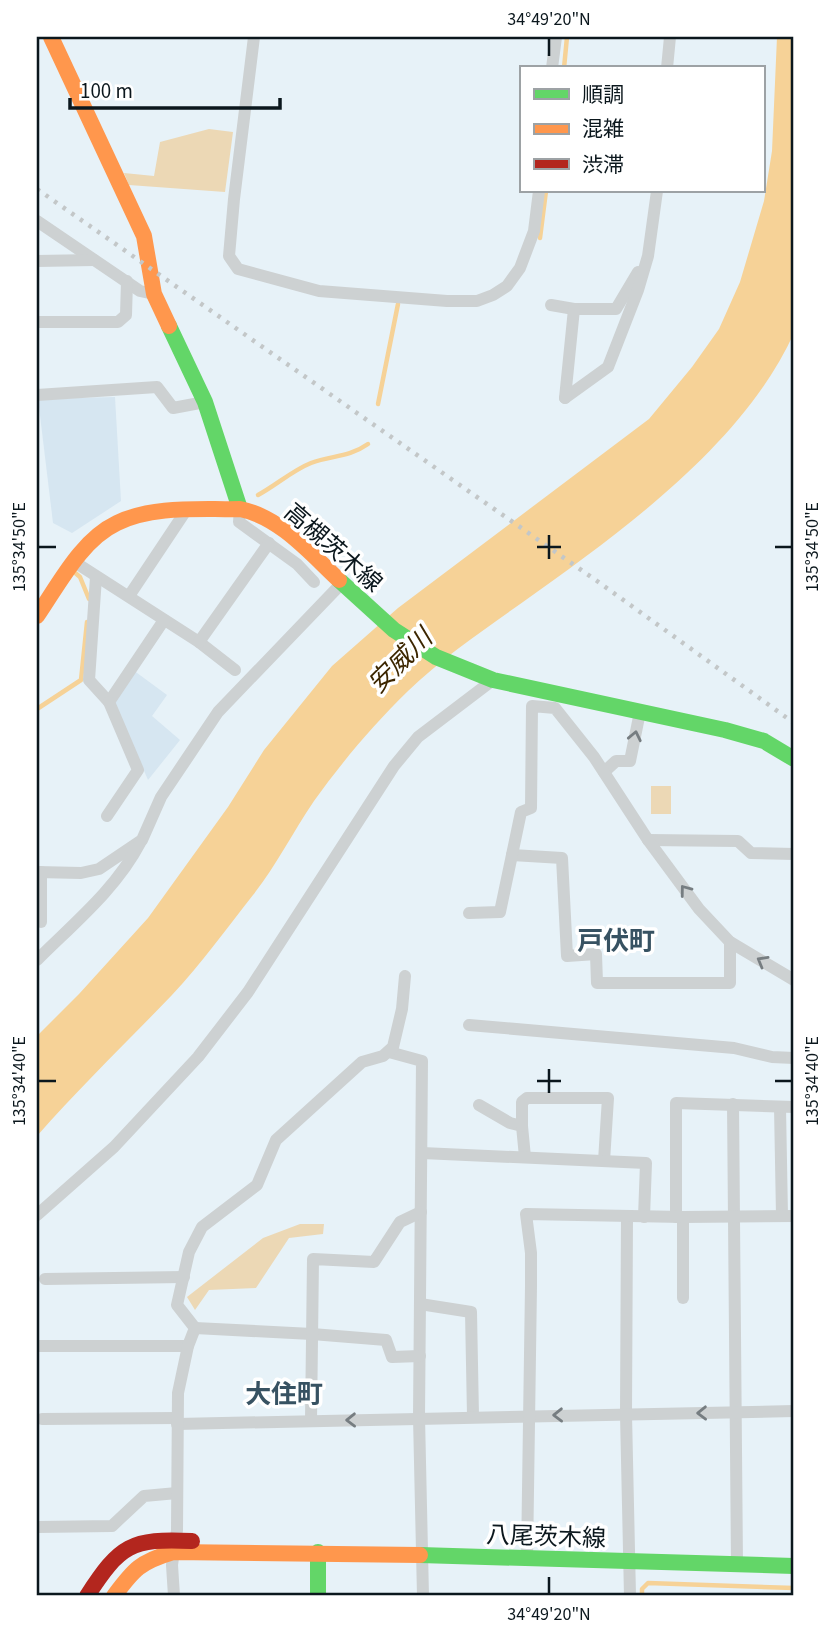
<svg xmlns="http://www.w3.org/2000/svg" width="831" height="1633" font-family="'Source Sans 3','Noto Sans JP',sans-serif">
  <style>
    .built { fill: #d6e6f1 }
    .green { fill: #ecd8b5 }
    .water { fill: #f6d297 }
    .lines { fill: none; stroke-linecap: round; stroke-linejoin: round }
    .stream { stroke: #f6d297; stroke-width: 4.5 }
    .street { stroke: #cdd1d2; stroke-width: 12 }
    .fast { stroke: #63d668; stroke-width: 16 }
    .slow { stroke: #ff974d; stroke-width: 16 }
    .jam { stroke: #b3261e; stroke-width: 16 }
    .rail { stroke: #c3c7c8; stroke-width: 4.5; stroke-dasharray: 3.5 7; stroke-linecap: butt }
    .oneway { stroke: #767d81 }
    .ticks { fill: none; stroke: #0b171d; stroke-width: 2.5 }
    .labels { text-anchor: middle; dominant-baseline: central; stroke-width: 7; stroke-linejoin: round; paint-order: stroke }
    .street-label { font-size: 24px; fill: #0b171d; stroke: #fff }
    .water-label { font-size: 26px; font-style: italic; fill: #3c2600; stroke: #fff }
    .neighbourhood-label { font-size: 26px; font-weight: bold; fill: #375262; stroke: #fff }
    .neatline { fill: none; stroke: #0b171d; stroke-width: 2.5 }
    .ticks-label { font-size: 18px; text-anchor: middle; fill: #0b171d }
  </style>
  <rect width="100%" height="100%" fill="#e7f2f8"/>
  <g class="built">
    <polygon points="115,397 121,501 72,533 53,523 38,399"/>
    <polygon points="133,670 167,695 152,716 180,740 148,780 114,700"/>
  </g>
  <g class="green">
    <polygon points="209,129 233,132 225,192 129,185 124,173 154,176 160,142"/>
    <rect x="651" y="786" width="20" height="28"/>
    <polygon points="300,1224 324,1224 323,1234 289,1238 256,1288 209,1290 195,1310 187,1297 263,1238"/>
  </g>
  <path class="water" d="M 777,37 L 794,37 L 794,333 C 743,445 621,532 523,602 C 485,629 442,658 408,691 C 374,724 342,762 314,801 C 293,832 276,866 253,895 C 227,928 201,964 172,995 C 127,1042 80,1087 37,1136 L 37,1036 L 79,994 L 148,918 L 228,807 L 264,750 L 332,666 L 398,608 L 649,419 L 692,367 L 719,329 L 740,282 L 764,201 L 772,151 Z"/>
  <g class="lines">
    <g class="stream">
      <polyline points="564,68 567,37"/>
      <polyline points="540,238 546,191"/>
      <polyline points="378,404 398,304"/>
      <path d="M 258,495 C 275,486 293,470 311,463 C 332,455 348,458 368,444"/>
      <polyline points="73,571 80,577 89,599"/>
      <polyline points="37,709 81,680 87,622"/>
      <polyline points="642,1596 642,1589 648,1583 794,1588"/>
    </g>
    <g class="street">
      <polyline points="254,37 234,199 229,256 238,269 319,291 447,301 477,301 493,295 507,286 520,268 534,231 539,191"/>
      <polyline points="552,68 556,37"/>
      <polyline points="667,68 670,37"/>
      <polyline points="37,221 140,291 154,294"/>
      <polyline points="37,261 94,260"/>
      <polyline points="551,305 574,309 616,309 638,272"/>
      <polyline points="37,322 118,322 126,315 127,281"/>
      <polyline points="37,395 157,387 173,408 205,402"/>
      <polyline points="565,398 608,367 638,290 648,256 657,191"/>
      <polyline points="565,398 574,309"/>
      <polyline points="240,509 239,522 297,564 314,582"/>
      <polyline points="73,561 199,642 235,670"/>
      <polyline points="96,577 89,680 109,702 164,620"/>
      <polyline points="129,596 185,512"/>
      <polyline points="199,642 269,543"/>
      <polyline points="604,772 616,761 630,761 640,712"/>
      <polyline points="107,816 138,770 109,702"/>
      <polyline points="648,840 738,841 751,853 794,854"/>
      <polyline points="512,855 562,858 567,956 596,954 597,983 730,983 730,942"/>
      <polyline points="37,872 81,873 99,869 142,840 161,797 218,712 341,584"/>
      <polyline points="41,872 41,922"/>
      <polyline points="469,913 500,912 521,812 531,808 532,706 555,708 594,757 648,840 699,909 730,942 794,980"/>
      <path d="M 37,960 C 73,924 116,889 140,843"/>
      <polyline points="469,1025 734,1048 772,1057 794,1058"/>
      <polyline points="389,1052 422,1061 419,1417 423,1596"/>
      <polyline points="733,1104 737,1565"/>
      <polyline points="479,1105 510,1123 522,1126 525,1157"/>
      <polyline points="780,1107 782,1216"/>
      <polyline points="522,1126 522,1102 527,1098 608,1098 604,1161"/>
      <polyline points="422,1153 646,1163 644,1217"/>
      <polyline points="37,1215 114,1147 198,1057 248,992 394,766 418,737 493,680"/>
      <polyline points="627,1216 626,1414 630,1596"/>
      <polyline points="676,1217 676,1103 794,1107"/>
      <polyline points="45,1279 184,1277"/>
      <polyline points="683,1298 683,1217"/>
      <polyline points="420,1304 471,1312 473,1416"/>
      <polyline points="195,1328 312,1334 386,1340 392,1357 420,1356"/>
      <polyline points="37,1346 188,1346"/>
      <polyline points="42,1419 177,1418"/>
      <polyline points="311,1421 313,1259 374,1262 400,1222 421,1212"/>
      <polyline points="177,1424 794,1411"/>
      <polyline points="37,1527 112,1526 144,1496 177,1493"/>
      <polyline points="527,1559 531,1286 531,1253 526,1214 683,1217 794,1216"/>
      <polyline points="174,1596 172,1565 177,1530 178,1393 188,1346 195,1328 177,1305 189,1252 202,1227 257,1185 276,1140 362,1062 383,1056 393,1047 402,1009 405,976"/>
    </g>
    <g class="fast">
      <polyline points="169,326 205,402 240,509"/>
      <polyline points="339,580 394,630 436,657 493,680 725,730 764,741 794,759"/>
      <polyline points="318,1552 318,1596"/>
      <polyline points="420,1555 794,1566"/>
    </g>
    <g class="slow">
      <polyline points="51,37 144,236 154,294 169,326"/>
      <path d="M 37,616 C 59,584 81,540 117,523 C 154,505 201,510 240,509 C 280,517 310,553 339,580"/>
      <path d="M 114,1596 C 134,1569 140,1562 173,1552 L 420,1555"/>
    </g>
    <path class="jam" d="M 87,1596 C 120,1545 131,1538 192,1541"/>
    <polyline class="rail" points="37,189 597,581 794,723"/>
  </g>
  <defs><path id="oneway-chevron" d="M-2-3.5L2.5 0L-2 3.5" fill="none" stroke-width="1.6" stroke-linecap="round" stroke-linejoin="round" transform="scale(1.75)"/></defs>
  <g class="oneway">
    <use href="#oneway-chevron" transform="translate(635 736) rotate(-78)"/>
    <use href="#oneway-chevron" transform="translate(685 890) rotate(-127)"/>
    <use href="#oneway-chevron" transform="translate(762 961) rotate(-150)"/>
    <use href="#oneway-chevron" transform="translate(702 1413) rotate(179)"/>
    <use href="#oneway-chevron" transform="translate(558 1415) rotate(179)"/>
    <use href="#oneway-chevron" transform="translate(351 1420) rotate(179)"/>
  </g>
  <path class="ticks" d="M 549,38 L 549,56M 549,535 L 549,559M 38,547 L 56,547M 537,547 L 561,547M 775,547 L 792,547M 549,1069 L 549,1093M 38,1081 L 56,1081M 537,1081 L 561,1081M 775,1081 L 792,1081M 549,1577 L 549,1594"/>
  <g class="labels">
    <g class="street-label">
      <text transform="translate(333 548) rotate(41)">高槻茨木線</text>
      <text transform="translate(546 1537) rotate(2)">八尾茨木線</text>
    </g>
    <g class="water-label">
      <text transform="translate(400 661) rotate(-45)">安威川</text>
    </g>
    <g class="neighbourhood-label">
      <text x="616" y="941">戸伏町</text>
      <text x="284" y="1394">大住町</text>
    </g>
  </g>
  <rect width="831" height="1633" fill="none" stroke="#ffffff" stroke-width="77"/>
  <rect x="520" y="66" width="245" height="126" fill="#ffffff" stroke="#9da2a5" stroke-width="2"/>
  <rect x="534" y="89" width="35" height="10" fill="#63d668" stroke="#9da2a5" stroke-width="2"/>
  <text x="582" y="102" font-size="21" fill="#0b171d">順調</text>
  <rect x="534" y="124" width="35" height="10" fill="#ff974d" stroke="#9da2a5" stroke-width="2"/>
  <text x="582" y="136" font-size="21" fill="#0b171d">混雑</text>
  <rect x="534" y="159" width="35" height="10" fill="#b3261e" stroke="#9da2a5" stroke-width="2"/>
  <text x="582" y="172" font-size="21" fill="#0b171d">渋滞</text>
  <path d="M70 98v10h210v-10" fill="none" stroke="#0b171d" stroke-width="3.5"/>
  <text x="80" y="98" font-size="21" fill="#0b171d" stroke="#ffffff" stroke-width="5" paint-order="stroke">100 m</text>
  <rect x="38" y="38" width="754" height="1556" class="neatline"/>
  <g class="ticks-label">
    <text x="549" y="25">34°49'20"N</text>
    <text transform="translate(812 547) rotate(-90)" y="6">135°34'50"E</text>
    <text transform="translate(19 547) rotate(-90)" y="6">135°34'50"E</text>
    <text transform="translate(19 1081) rotate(-90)" y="6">135°34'40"E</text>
    <text transform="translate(812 1081) rotate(-90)" y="6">135°34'40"E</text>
    <text x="549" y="1620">34°49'20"N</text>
  </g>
</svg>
